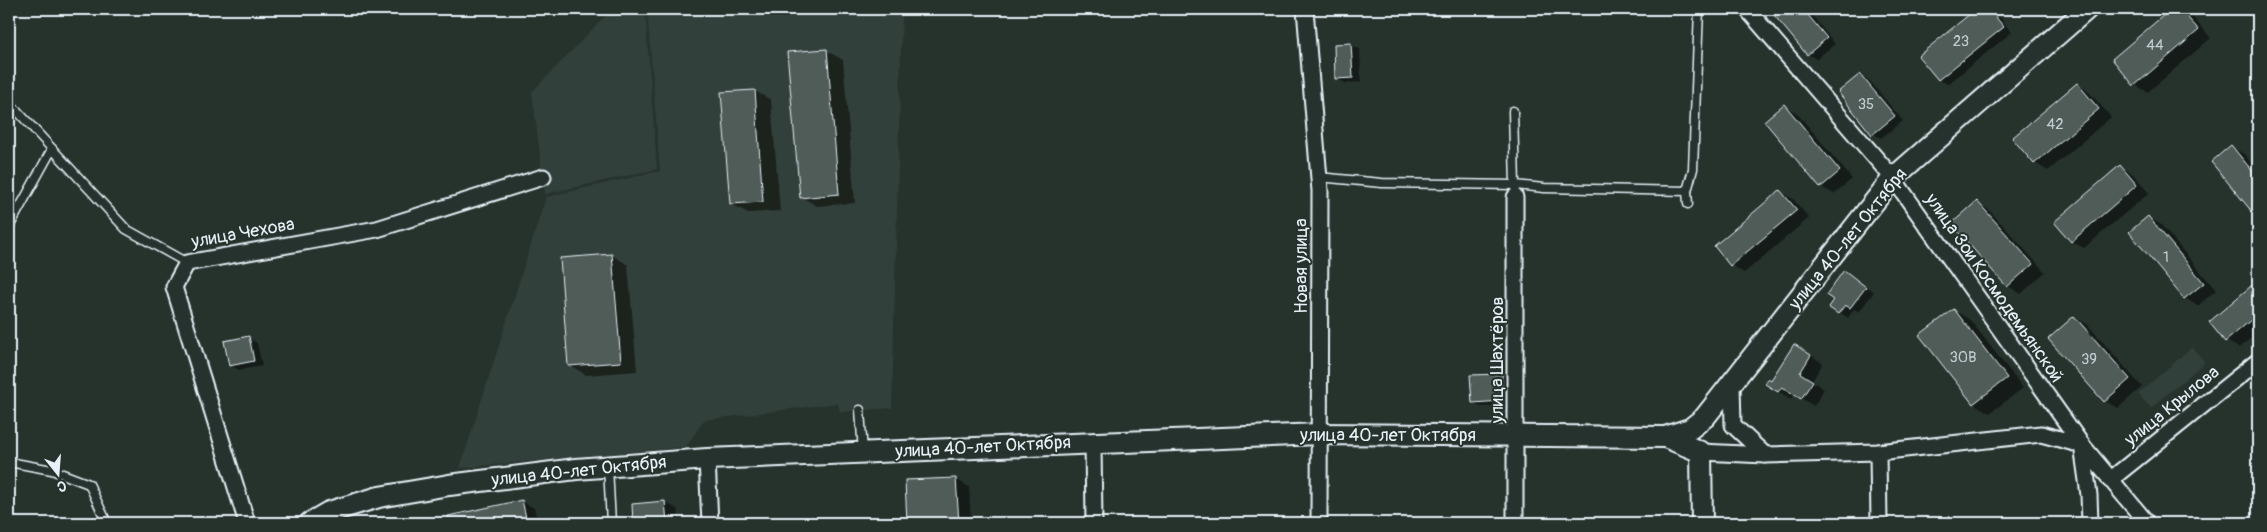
<svg xmlns="http://www.w3.org/2000/svg" width="2267" height="532" font-family="Pangolin,sans-serif">
  <style>
    .built { fill: #333f3a }
    .shadow { fill: #0007 }
    .building { fill: #505c59; stroke: #e8f1f8 }
    .lines { fill: none; stroke-linecap: round; stroke-linejoin: round }
    .service-casing { stroke: #e8f1f8; stroke-width: 11 }
    .minor-casing { stroke: #e8f1f8; stroke-width: 19 }
    .tertiary-casing { stroke: #e8f1f8; stroke-width: 24 }
    .service { stroke: #26332d; stroke-width: 8 }
    .minor { stroke: #26332d; stroke-width: 15 }
    .tertiary { stroke: #26332d; stroke-width: 20 }
    .labels { text-anchor: middle; dominant-baseline: central; stroke-width: 4; stroke-linejoin: round; paint-order: stroke }
    .number-label { font-size: 15px; fill: #c2ccd0 }
    .street-label { font-size: 18px; fill: #e8f1f8; stroke: #26332d }
  </style>
  <rect width="100%" height="100%" fill="#26332d"/>
  <filter id="ink" filterUnits="userSpaceOnUse"><feTurbulence type="fractalNoise" baseFrequency=".02" numOctaves="2"/><feDisplacementMap in="SourceGraphic" scale="10" xChannelSelector="R" yChannelSelector="G"/><feConvolveMatrix kernelMatrix="1 2 1 2 8 2 1 2 1" color-interpolation-filters="sRGB"/></filter>
  <g filter="url(#ink)">
    <g class="built">
      <polygon points="612,9 645,9 657,169 545,194 532,92"/>
      <polygon points="647,9 902,9 892,408 840,412 838,403 704,420 686,447 460,468 546,197 660,171"/>
      <polygon points="2192,347 2205,362 2151,408 2138,394"/>
    </g>
    <g class="shadow">
      <polygon points="1771,9 1807,9 1835,44 1816,59 1808,54"/>
      <polygon points="1978,9 1993,9 2012,32 1948,84 1939,80 1920,56"/>
      <polygon points="2172,9 2182,9 2189,13 2211,38 2148,92 2135,85 2113,59"/>
      <polygon points="2230,9 2247,9 2240,15"/>
      <polygon points="1335,45 1351,45 1360,49 1361,82 1345,83 1336,78"/>
      <polygon points="827,51 843,60 855,203 817,206 801,197"/>
      <polygon points="1860,75 1869,80 1903,121 1881,138 1873,134"/>
      <polygon points="2077,84 2089,92 2111,117 2048,171 2035,163 2014,138"/>
      <polygon points="755,91 771,100 780,211 748,213 731,204"/>
      <polygon points="1784,106 1797,113 1852,179 1834,194 1821,187"/>
      <polygon points="2231,147 2244,154 2258,172 2258,217 2213,162"/>
      <polygon points="2120,167 2133,174 2149,193 2084,248 2071,241"/>
      <polygon points="1780,192 1793,199 1809,218 1744,273 1731,265 1715,246"/>
      <polygon points="1977,202 1989,210 2045,272 2021,294 2008,286"/>
      <polygon points="2149,217 2161,225 2216,290 2198,306 2185,298"/>
      <polygon points="612,255 628,265 637,371 586,375 570,365"/>
      <polygon points="1853,277 1874,292 1859,312 1854,309 1848,318 1830,306"/>
      <polygon points="2258,282 2258,332 2239,348 2226,341 2210,322"/>
      <polygon points="1954,310 1970,320 2023,388 1990,413 1973,403"/>
      <polygon points="2074,317 2087,324 2142,387 2118,408 2105,401"/>
      <polygon points="249,338 257,343 262,366 239,370 230,365"/>
      <polygon points="1807,353 1823,363 1812,381 1824,389 1814,406 1794,394 1791,399 1766,384"/>
      <polygon points="1502,375 1510,380 1511,405 1481,407 1473,402"/>
      <polygon points="956,479 969,487 971,523 909,523 907,482"/>
      <polygon points="521,501 534,508 538,523 451,523 450,517"/>
      <polygon points="665,502 678,510 679,523 635,523 633,505"/>
    </g>
    <g class="building">
      <polygon points="1769,9 1803,9 1827,38 1807,55"/>
      <polygon points="1976,9 1989,9 2004,27 1938,80 1918,56"/>
      <polygon points="2171,9 2180,9 2199,30 2134,86 2112,59"/>
      <polygon points="1351,43 1353,78 1335,79 1334,44"/>
      <polygon points="827,49 839,194 800,198 787,52"/>
      <polygon points="1860,74 1895,116 1872,135 1838,92"/>
      <polygon points="2077,83 2099,109 2034,164 2012,138"/>
      <polygon points="755,90 763,202 730,204 721,92"/>
      <polygon points="1784,104 1840,171 1820,188 1764,121"/>
      <polygon points="2231,145 2258,178 2258,219 2211,162"/>
      <polygon points="2120,165 2137,185 2071,242 2054,222"/>
      <polygon points="1780,190 1797,210 1730,266 1714,246"/>
      <polygon points="1977,201 2033,264 2007,287 1951,224"/>
      <polygon points="2148,216 2204,283 2184,299 2129,232"/>
      <polygon points="612,254 621,362 568,366 560,258"/>
      <polygon points="1844,270 1866,287 1850,308 1845,305 1838,314 1828,307 1833,300 1826,295"/>
      <polygon points="2258,280 2258,314 2225,342 2209,322"/>
      <polygon points="1954,309 2007,378 1973,404 1919,335"/>
      <polygon points="2074,316 2130,379 2104,402 2048,339"/>
      <polygon points="249,336 254,361 229,366 224,341"/>
      <polygon points="1794,344 1811,355 1800,373 1813,381 1801,399 1782,387 1778,392 1765,384 1768,378 1771,380"/>
      <polygon points="1502,374 1503,401 1472,403 1470,375"/>
      <polygon points="956,478 959,523 907,523 905,480"/>
      <polygon points="522,500 527,522 450,523 448,516"/>
      <polygon points="665,501 667,523 633,523 632,504"/>
    </g>
    <g class="lines">
      <defs>
        <g id="service">
          <polyline points="9,102 126,229 187,263"/>
          <polyline points="1513,111 1515,185 1544,188 1687,191 1688,204"/>
          <polyline points="1318,177 1382,183 1515,185 1515,188"/>
          <polyline points="1687,191 1693,169 1699,9"/>
          <polyline points="9,227 52,149"/>
          <polyline points="860,410 863,453"/>
          <polyline points="9,462 52,470 89,484 107,523"/>
          <polyline points="608,467 611,523"/>
        </g>
        <g id="minor">
          <polyline points="1305,9 1320,191 1319,523"/>
          <polyline points="1747,9 1893,178 2082,445 2147,523"/>
          <polyline points="1515,197 1515,523"/>
          <polyline points="1732,384 1733,425 1765,455"/>
          <polyline points="1093,441 1094,523"/>
          <polyline points="1701,452 1765,455 1878,452 2041,434 2082,445 2089,495 2090,523"/>
          <polyline points="1878,452 1879,523"/>
          <polyline points="707,459 710,523"/>
          <polyline points="2110,480 2258,361"/>
          <polyline points="247,523 174,287 187,263 377,229 543,177"/>
        </g>
        <g id="tertiary">
          <polyline points="1665,437 1701,452 1702,523"/>
          <polyline points="310,523 329,512 379,497 449,485 576,469 707,459 1319,434 1665,437 1690,429 1705,417 1893,178 2087,9"/>
        </g>
      </defs>
      <use href="#service" class="service-casing"/>
      <use href="#minor" class="minor-casing"/>
      <use href="#tertiary" class="tertiary-casing"/>
      <use href="#service" class="service"/>
      <use href="#minor" class="minor"/>
      <use href="#tertiary" class="tertiary"/>
    </g>
  </g>
  <g class="labels">
    <g class="number-label">
      <text x="1961" y="41">23</text>
      <text x="2155" y="45">44</text>
      <text x="1866" y="104">35</text>
      <text x="2055" y="124">42</text>
      <text x="2166" y="257">1</text>
      <text x="1963" y="357">30В</text>
      <text x="2089" y="359">39</text>
    </g>
    <g class="street-label">
      <text transform="translate(243 233) rotate(-10)">улица Чехова</text>
      <text transform="translate(1848 239) rotate(-51)">улица 40-лет Октября</text>
      <text transform="translate(1301 266) rotate(-90)">Новая улица</text>
      <text transform="translate(1994 288) rotate(55)">улица Зои Космодемьянской</text>
      <text transform="translate(1497 360) rotate(-90)">улица Шахтёров</text>
      <text transform="translate(2172 406) rotate(-39)">улица Крылова</text>
      <text x="1388" y="435">улица 40-лет Октября</text>
      <text transform="translate(983 447) rotate(-3)">улица 40-лет Октября</text>
      <text transform="translate(579 471) rotate(-6)">улица 40-лет Октября</text>
    </g>
  </g>
  <rect width="2267" height="532" fill="none" stroke="#26332d" stroke-width="30"/>
  <rect x="15" y="15" width="2237" height="502" fill="none" stroke="#e8f1f8" stroke-width="2" filter="url(#ink)"/>
  <g transform="translate(58 474) rotate(163)" stroke="#26332d" stroke-width="4" paint-order="stroke">
  <path d="M0-4L9 19L0 12L-9 19Z" fill="#e8f1f8"/>
  <text y="-8" font-size="14" font-weight="bold" text-anchor="middle" fill="#e8f1f8">С</text>
  </g>
</svg>
